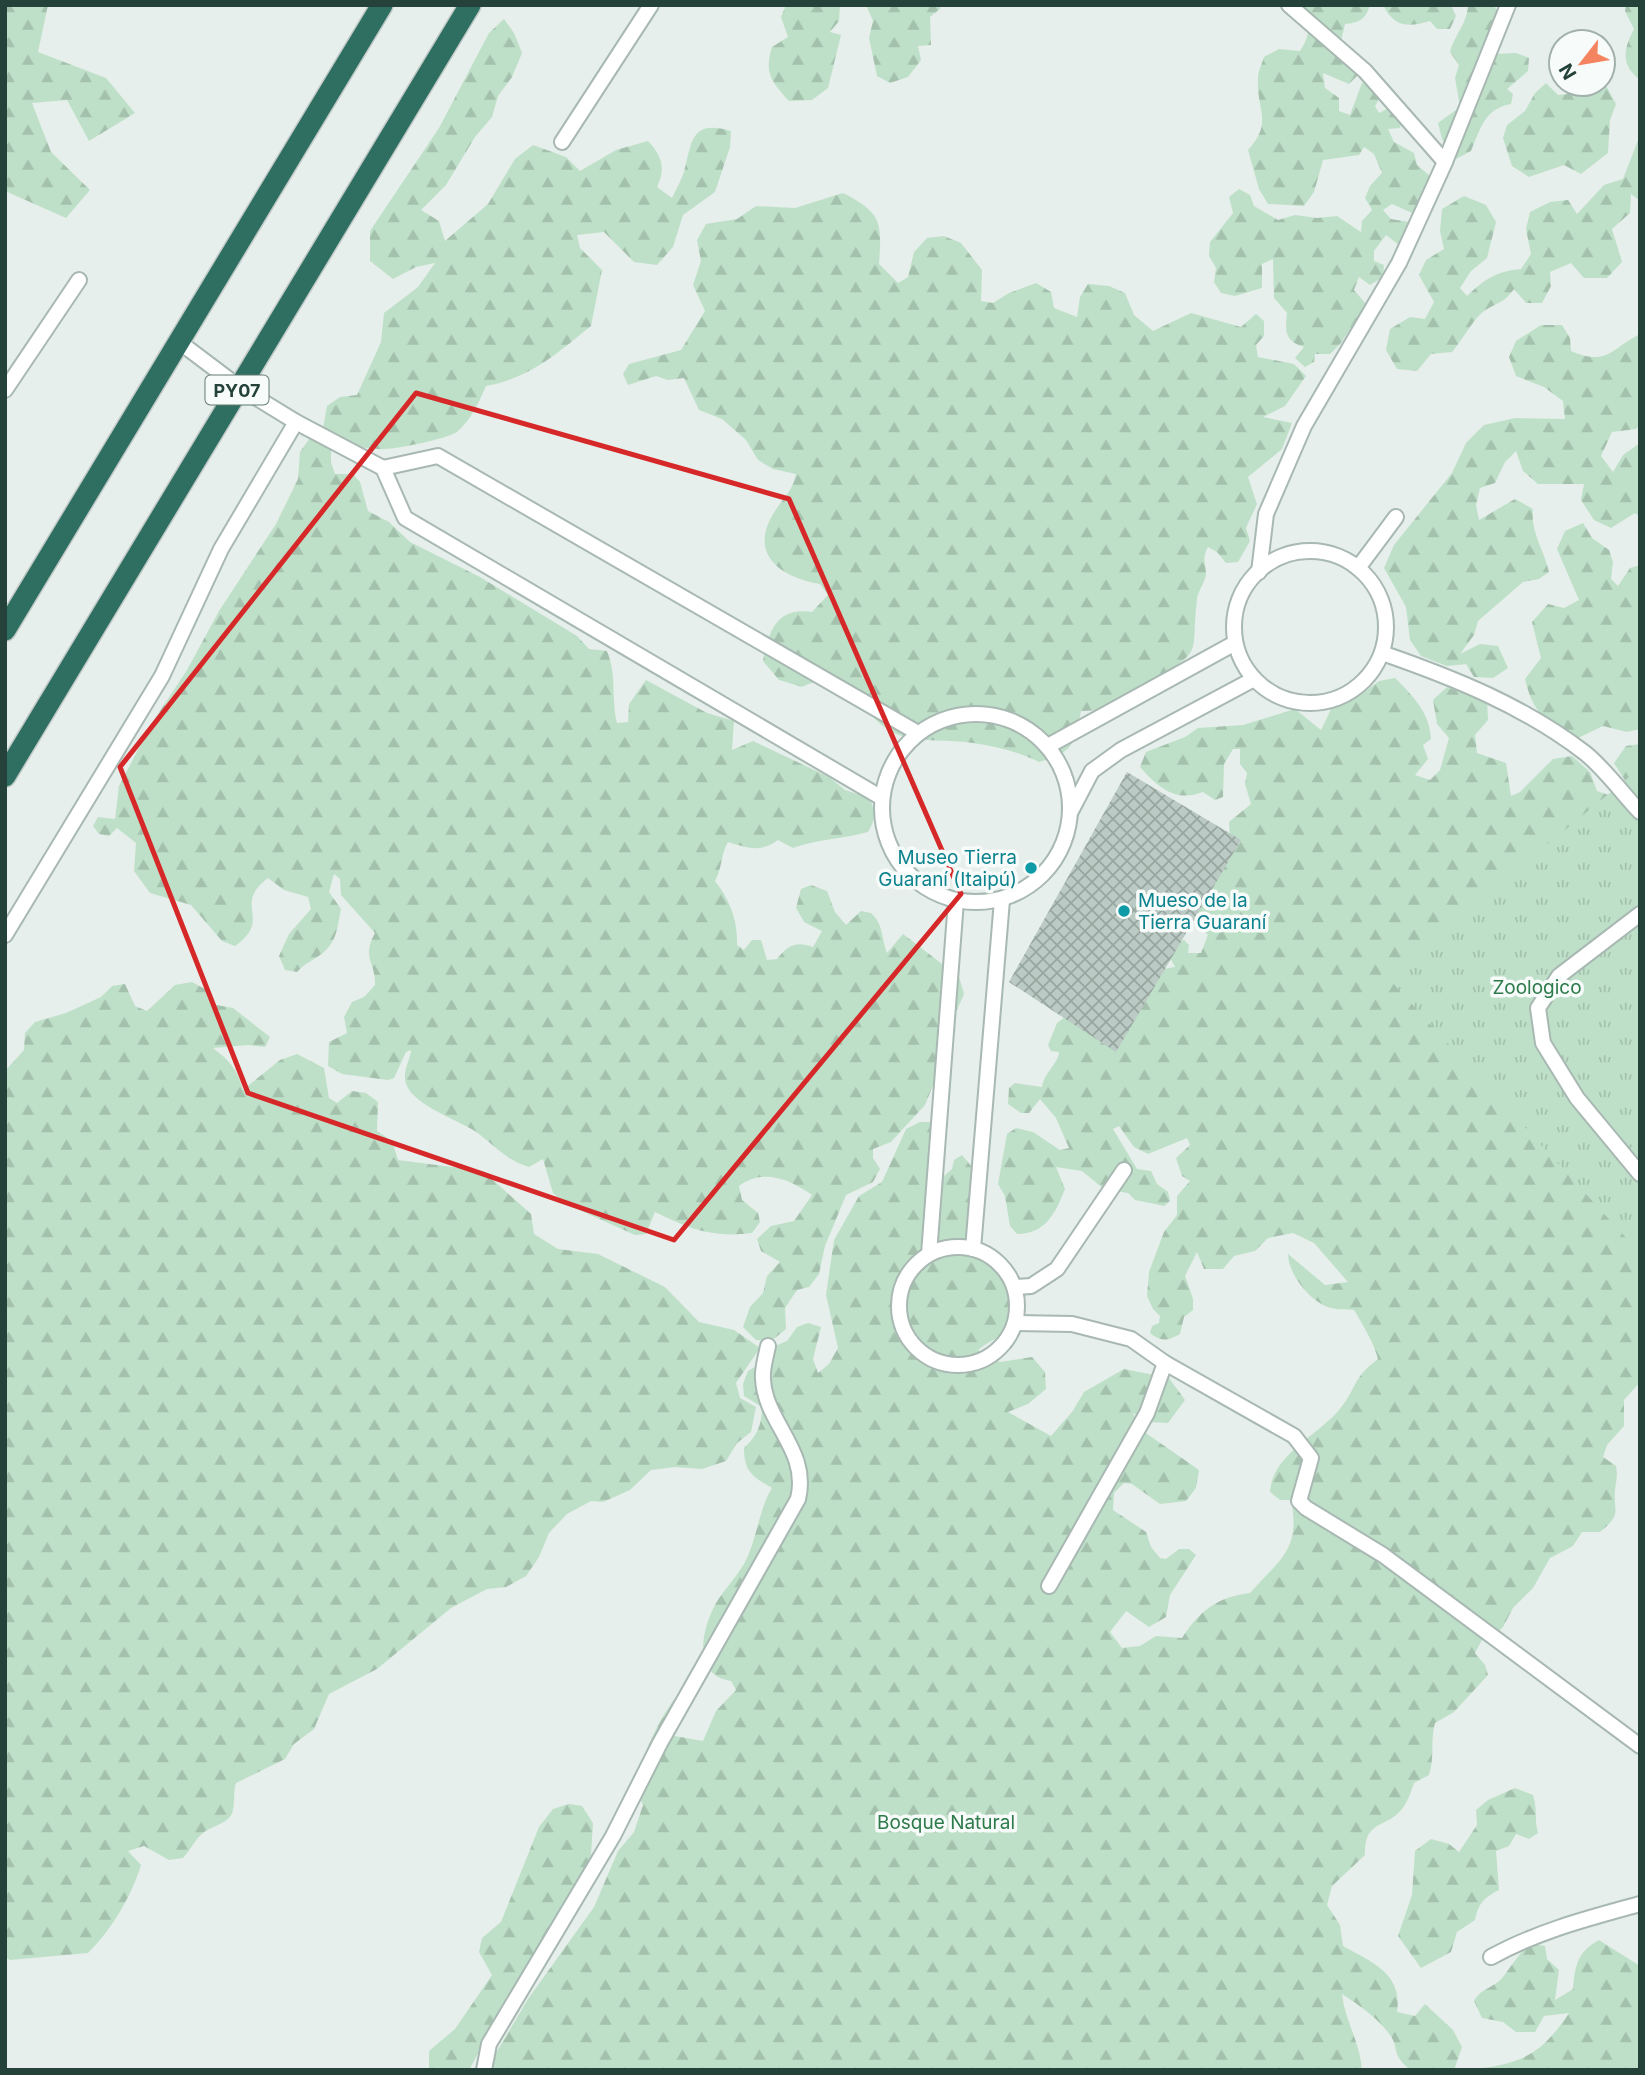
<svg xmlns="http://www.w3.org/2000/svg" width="1645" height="2075" font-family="Inter,sans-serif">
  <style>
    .forest { fill: url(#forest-firs) }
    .park { fill: url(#park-tufts) }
    .building { fill: url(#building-cross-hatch) }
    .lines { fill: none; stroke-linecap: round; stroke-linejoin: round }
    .lane-casing { stroke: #a8b8b2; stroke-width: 18 }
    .highway-casing { stroke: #c2cac8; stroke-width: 24 }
    .lane { stroke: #fff; stroke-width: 14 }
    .highway { stroke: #2f6f62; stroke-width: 21 }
    .marked { fill: none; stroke: #d62828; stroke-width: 5; stroke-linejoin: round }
    .culture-dot { fill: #0f9aa8; stroke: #f7fbf9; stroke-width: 2.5 }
    .labels { text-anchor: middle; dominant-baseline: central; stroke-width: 7; stroke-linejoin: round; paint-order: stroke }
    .shield { fill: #f7fbf9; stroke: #637a73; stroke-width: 2 }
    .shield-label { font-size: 18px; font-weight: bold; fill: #24423a }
    .culture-label { font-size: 19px; fill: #0d838f; stroke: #f7fbf9; text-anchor: end }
    .park-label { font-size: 19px; fill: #2d7a4b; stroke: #f7fbf9 }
  </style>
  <defs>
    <pattern id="forest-firs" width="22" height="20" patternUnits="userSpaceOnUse" patternTransform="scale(1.75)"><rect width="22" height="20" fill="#bfe0c8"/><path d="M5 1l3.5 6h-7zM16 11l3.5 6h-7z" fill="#a4c1ad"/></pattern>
    <pattern id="park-tufts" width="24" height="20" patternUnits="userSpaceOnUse" patternTransform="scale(1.75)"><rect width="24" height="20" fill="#bfe0c8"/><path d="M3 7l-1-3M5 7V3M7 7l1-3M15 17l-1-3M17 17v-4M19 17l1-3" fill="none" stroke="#a4c1ad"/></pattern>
    <pattern id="building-cross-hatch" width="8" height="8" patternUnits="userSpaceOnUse" patternTransform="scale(1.75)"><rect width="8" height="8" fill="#bbcac4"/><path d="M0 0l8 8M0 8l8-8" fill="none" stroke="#98a6a0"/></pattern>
  </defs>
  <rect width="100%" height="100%" fill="#e6efeb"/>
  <g class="forest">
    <polygon points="5,5 48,5 38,52 106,78 135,113 89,141 67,100 32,103 51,152 90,190 66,218 5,191"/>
    <path d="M 786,5 L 840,5 L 839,21 L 830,32 L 841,35 L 828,88 L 812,100 L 789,101 C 771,81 764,73 772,47 L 788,37 L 781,17 Z"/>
    <polygon points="866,5 940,5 940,9 930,17 931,45 918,46 921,60 908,77 890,83 877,76 869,38 873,21"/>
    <path d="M 1298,5 L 1370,5 C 1366,19 1359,23 1345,24 L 1341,41 L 1353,60 L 1357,76 L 1349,84 L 1323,73 L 1325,88 L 1339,98 L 1339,111 L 1350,115 L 1362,83 L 1374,84 L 1381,96 L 1375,106 L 1379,113 L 1393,106 L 1403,116 L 1400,128 L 1388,129 L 1394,142 L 1414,153 L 1417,165 L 1430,176 L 1436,186 L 1428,199 L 1432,209 L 1421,217 L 1392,204 L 1383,210 L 1391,219 L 1409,222 L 1415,236 L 1399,245 L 1386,235 L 1374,251 L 1374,261 L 1384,265 L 1383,277 L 1370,285 L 1359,277 L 1354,290 L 1366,304 L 1341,343 L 1330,354 L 1315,354 L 1314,362 L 1305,367 L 1295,358 L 1304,347 C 1285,341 1285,332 1287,313 L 1274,298 L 1273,259 L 1262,264 L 1262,288 L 1235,296 L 1221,293 L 1214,282 L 1216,268 L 1209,256 L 1210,242 L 1233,213 L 1229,197 L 1239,189 L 1250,195 L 1254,206 L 1278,220 L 1295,215 L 1317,218 L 1337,216 L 1361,232 L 1362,221 L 1372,210 L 1365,198 L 1370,186 L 1382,173 L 1374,154 L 1364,147 L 1359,155 L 1323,160 L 1314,192 L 1304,206 L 1268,204 L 1259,189 L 1248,150 C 1274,121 1256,111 1258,78 C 1258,71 1262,64 1264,57 L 1279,49 L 1300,51 C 1312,32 1310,24 1298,5 Z"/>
    <path d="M 1383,5 L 1451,5 L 1456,16 L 1450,29 L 1437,29 L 1430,21 C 1408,28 1394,27 1383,5 Z"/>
    <path d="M 1468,5 L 1494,5 L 1501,18 L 1495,54 L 1516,53 L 1529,58 L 1528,71 L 1507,89 L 1513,94 L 1511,104 C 1484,109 1481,128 1471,151 L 1456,159 L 1442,139 L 1438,123 L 1460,107 L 1455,78 L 1459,65 L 1450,52 C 1455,34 1467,24 1468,5 Z"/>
    <path d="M 1626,5 L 1640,5 L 1639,79 C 1620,64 1624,48 1634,29 L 1625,11 Z"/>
    <path d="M 504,19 L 514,33 L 522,53 L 512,77 L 498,96 L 492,117 L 475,137 L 446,185 L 421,210 L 439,221 L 445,241 L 488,204 L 515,159 L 533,145 L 566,157 L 580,171 L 616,150 L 648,141 C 662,156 666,168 657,187 L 672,198 C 676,189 681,181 684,172 C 692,141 691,119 731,131 L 730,147 L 715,192 L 683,215 L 673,247 L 657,265 L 634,262 L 604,232 L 577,235 L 580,248 L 602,270 L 591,326 C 556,354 532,377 486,386 C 479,402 471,420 457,432 C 447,439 389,451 378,449 C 363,448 350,446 334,446 L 323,428 L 327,406 L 340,397 L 357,395 L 381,342 L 384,313 L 418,287 L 435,263 L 416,267 L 393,279 L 370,261 L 370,231 L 439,128 L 489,33 Z"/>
    <polygon points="1603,80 1616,104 1610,120 1608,153 1581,174 1564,165 1529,177 1512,166 1503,138 1507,125 1525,111 1535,93 1546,83 1558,95 1568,94 1569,84 1603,84"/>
    <path d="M 1640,135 L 1640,201 L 1631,194 L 1630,213 L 1612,229 L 1622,262 L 1607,278 L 1584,278 L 1571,263 L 1550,272 L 1551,286 L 1542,303 L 1526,303 L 1514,289 C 1501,306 1498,301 1483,312 C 1475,317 1461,342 1452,352 L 1431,354 L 1417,371 L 1397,369 L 1386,350 L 1390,329 L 1410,317 L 1425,319 L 1434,302 L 1419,275 L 1426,260 L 1444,249 L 1440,231 L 1442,209 L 1464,196 L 1486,205 L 1496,222 L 1487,258 L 1471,271 L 1460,288 L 1467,296 C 1485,279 1497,271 1521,269 L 1531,254 L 1526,229 L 1530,212 L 1550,202 L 1568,200 L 1577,214 L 1604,185 L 1623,179 Z"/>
    <path d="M 843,193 C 882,213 882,222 879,264 L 898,283 L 908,277 L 914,252 L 927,238 L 944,236 L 961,243 L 982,270 L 981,301 L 993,303 L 1009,293 L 1036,283 L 1051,292 L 1054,308 L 1077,317 L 1080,297 L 1088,284 L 1109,286 L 1125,293 L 1134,315 L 1153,331 L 1191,313 L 1241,327 L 1256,314 L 1264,321 L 1264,336 L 1256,345 L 1258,357 L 1294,364 L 1306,376 L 1285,406 L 1263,417 L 1292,423 L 1282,449 L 1248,477 L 1257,504 L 1246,528 L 1250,541 L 1238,562 L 1226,563 L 1217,552 L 1208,547 C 1202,558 1205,561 1206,573 C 1206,582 1198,590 1197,599 C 1190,658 1206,647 1151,682 L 1146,696 L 1132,709 L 1081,711 C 1075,744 1073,753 1039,762 C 1017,751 997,747 973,743 C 948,739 924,743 899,735 C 861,722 851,663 802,687 L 779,680 L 763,661 C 769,631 776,607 812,612 L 828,595 L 820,584 C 780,577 747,554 775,511 C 784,497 793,490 796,474 L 773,469 L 758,460 L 746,440 L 722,419 L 699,410 L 684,378 L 668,380 L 656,376 L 628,385 L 623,374 L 629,364 L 681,350 L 705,311 L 693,285 L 701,261 L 697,240 L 706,224 L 737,219 L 756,206 L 795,208 Z"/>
    <path d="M 1541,325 L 1562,325 L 1570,338 L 1571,351 C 1608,367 1611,348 1640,334 L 1640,425 L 1636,429 L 1612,432 L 1601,456 L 1613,472 L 1623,455 L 1640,443 L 1640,517 L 1635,513 L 1611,528 L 1594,520 L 1581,500 L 1584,484 L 1538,484 L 1523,471 L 1516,451 L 1505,462 L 1495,483 L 1480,488 L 1476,505 L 1479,520 L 1515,499 L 1533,509 C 1530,531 1544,550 1549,572 L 1539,579 L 1523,582 L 1478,621 L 1474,635 L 1460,654 L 1480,644 L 1498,646 L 1508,668 L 1493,678 L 1474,677 L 1466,664 L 1447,666 L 1421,656 L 1410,640 L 1406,607 L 1384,568 L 1394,545 L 1452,473 L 1466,443 L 1484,425 L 1515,418 L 1565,419 L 1563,401 L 1544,387 L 1516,376 L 1509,357 L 1516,341 Z"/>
    <path d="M 319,437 L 331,447 L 331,462 L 335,474 L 353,474 L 360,482 L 368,511 L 389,522 L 410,542 L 480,577 L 577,636 L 589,649 L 607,651 C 617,675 611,699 617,723 L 628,722 L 629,704 L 646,680 L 707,713 L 734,721 L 732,750 L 753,741 L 829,777 L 845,790 L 869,798 C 876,811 876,819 868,832 C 843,839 818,839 793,848 L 778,840 C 761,853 747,848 728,842 C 720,856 723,866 715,881 C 730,900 738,921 737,945 L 744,950 L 752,940 L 761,940 L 767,960 L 777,959 C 788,945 796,941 813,947 L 822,931 L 804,922 L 796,908 L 801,889 L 811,885 L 827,891 L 835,912 L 846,925 L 861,911 L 871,913 C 884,925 881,938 887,953 L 903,934 L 959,977 L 964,994 L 940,1049 L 936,1078 L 925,1105 L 891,1142 L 873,1149 L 873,1158 L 880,1169 L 873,1182 L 846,1195 L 825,1246 L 819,1274 L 809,1287 L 797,1290 L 785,1308 L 786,1329 L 771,1341 L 756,1340 L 743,1327 L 750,1307 L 763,1293 L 767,1276 L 780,1262 L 761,1251 L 757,1239 L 771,1226 L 794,1221 L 812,1195 C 789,1179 763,1168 739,1186 L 742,1200 L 758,1213 L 760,1222 L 752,1233 C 712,1238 690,1229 655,1212 L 646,1234 L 635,1235 L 566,1204 L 553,1193 L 543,1159 L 529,1167 C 507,1161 493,1144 475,1131 C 457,1120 415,1105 407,1086 C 401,1072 410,1062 411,1050 L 406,1052 L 394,1078 L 388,1080 L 342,1074 L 328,1066 L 329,1042 L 347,1033 L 344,1017 L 352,1002 L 364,997 L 375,985 C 376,962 361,959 375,933 L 341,895 L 340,879 L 334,874 L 329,892 L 341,909 C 337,929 337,943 320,955 C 311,962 305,963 297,972 L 285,970 L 279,956 L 289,934 L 311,909 L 308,897 L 284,890 L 268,878 C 231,906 274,918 235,946 L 222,941 L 191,905 L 150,893 L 134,871 L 136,843 L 117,828 L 109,836 L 99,834 L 93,826 L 98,817 L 115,819 L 119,786 L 152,723 L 187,670 L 219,611 L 276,524 L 298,479 L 300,452 L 309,439 Z"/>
    <path d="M 1583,523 L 1592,538 L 1609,550 L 1613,562 L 1611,579 L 1618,586 L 1630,568 L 1640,565 L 1640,729 L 1627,732 L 1603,726 L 1574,740 C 1546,720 1533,714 1525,679 L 1541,658 L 1532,622 L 1548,604 L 1564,608 L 1579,600 L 1557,549 L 1565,531 Z"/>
    <path d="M 1395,678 C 1413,696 1430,713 1431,739 L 1423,745 L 1428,759 L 1415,775 L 1430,780 L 1440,770 L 1449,738 L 1437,724 L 1433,700 L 1447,687 C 1461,693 1473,692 1487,698 L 1488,720 L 1475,735 L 1477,753 L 1506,763 L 1511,796 L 1520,792 L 1553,759 L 1572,756 L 1590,772 L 1597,791 L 1620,799 L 1640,928 L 1640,1382 L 1624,1400 L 1624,1426 L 1607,1445 L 1603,1457 L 1616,1466 C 1618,1476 1616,1481 1615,1490 C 1613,1513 1623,1513 1600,1532 L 1582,1532 L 1573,1546 L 1550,1558 L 1533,1588 L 1513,1608 L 1503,1627 L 1494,1636 L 1482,1640 L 1475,1653 L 1485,1665 L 1488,1675 L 1454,1712 L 1435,1723 C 1430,1741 1435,1757 1429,1775 L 1414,1783 C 1411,1791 1408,1802 1402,1809 C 1386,1829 1364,1819 1365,1855 L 1332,1886 L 1327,1905 L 1340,1925 L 1343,1946 C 1371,1962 1403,1973 1397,2012 L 1415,2016 L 1425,2004 L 1453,2030 L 1462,2047 L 1454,2070 L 1409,2069 C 1390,2052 1400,2049 1390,2035 C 1379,2019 1359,2005 1342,1994 C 1345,2021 1360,2042 1362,2070 L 486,2070 L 528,1999 L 594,1907 L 618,1851 L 634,1832 L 643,1805 L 634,1783 C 648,1743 662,1710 691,1679 L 669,1735 L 703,1741 L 716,1711 L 736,1690 L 731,1681 C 692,1675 701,1630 716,1603 C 725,1588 739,1575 747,1558 C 757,1536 760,1507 772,1488 C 753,1477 744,1472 744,1448 C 757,1436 762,1425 762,1407 L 744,1396 L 743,1384 L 748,1371 L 760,1364 L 770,1348 L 787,1341 L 797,1327 L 808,1323 L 821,1327 L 813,1359 L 818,1373 L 829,1364 L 838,1348 L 826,1295 L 834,1240 L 859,1196 L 882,1182 L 906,1129 L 920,1122 L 934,1122 L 943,1177 L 952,1169 L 954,1160 L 962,1155 L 973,1168 L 966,1247 C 998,1259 1017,1277 1026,1311 C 1012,1337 1000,1333 978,1350 L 1000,1362 L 1032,1357 L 1045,1372 L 1046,1389 L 1028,1404 L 1008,1412 L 1051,1436 L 1072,1412 L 1084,1392 L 1124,1369 L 1169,1378 L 1185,1400 L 1168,1423 L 1148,1422 L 1133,1413 L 1140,1429 L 1199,1470 L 1196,1488 L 1186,1501 L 1160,1504 L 1132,1484 L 1124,1483 L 1114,1493 L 1113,1510 L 1146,1532 L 1151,1547 L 1160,1558 L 1166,1559 L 1179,1549 L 1189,1549 L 1196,1555 L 1170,1595 L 1166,1617 L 1149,1627 L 1126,1611 L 1110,1632 L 1122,1648 L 1140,1646 L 1156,1636 L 1182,1638 C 1200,1610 1218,1597 1250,1593 C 1280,1559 1301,1550 1291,1500 L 1280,1500 L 1270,1492 C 1272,1455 1318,1435 1339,1410 C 1357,1389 1351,1379 1378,1359 C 1375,1345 1362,1323 1354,1310 C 1347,1309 1338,1310 1331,1308 C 1311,1303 1288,1274 1288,1254 L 1325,1285 L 1348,1282 L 1314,1243 L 1293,1233 L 1268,1238 L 1255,1251 L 1234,1256 L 1223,1269 L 1204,1269 L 1197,1252 L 1185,1276 L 1193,1299 L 1193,1310 L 1184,1317 L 1180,1334 C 1168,1341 1161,1342 1150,1333 L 1152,1326 L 1159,1323 L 1160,1316 L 1153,1309 L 1147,1296 L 1149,1272 L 1164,1232 L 1177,1215 L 1177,1196 L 1190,1181 L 1182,1176 L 1176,1158 L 1190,1145 L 1187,1138 L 1148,1154 L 1134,1147 L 1119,1126 L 1113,1129 L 1137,1169 L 1151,1171 L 1157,1184 L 1168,1192 L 1170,1201 L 1164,1206 L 1135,1200 L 1128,1193 L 1104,1189 L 1082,1171 L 1056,1167 L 1065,1189 C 1056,1212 1046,1234 1017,1234 L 1010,1226 L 1005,1196 L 998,1184 L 1007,1134 L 1016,1128 L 1033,1132 L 1060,1150 L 1069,1148 L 1056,1118 L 1040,1099 L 1029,1113 L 1021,1113 L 1008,1104 L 1009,1088 L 1015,1083 L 1042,1087 C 1044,1073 1058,1064 1059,1052 L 1051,1051 L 1048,1045 L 1057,1023 L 1069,1014 L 1158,970 L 1175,967 L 1169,956 L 1175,943 L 1184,940 L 1189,945 L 1188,953 L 1201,953 L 1208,935 L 1195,923 L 1194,894 L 1230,842 L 1229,822 L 1251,804 L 1245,784 L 1247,773 L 1240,764 L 1240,749 L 1233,749 L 1224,764 L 1223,797 L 1215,800 L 1203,792 C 1175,803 1158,787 1140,767 L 1146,752 L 1185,737 L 1198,728 L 1243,725 L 1295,709 L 1321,730 L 1332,707 L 1359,696 L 1379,681 Z"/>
    <polygon points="1640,744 1640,804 1614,763 1626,746"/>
    <path d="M 192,982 L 205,989 L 211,1004 L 233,1008 L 270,1037 L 265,1047 L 248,1045 L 213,1048 C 230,1061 237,1069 243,1090 L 280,1060 L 297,1054 L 324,1068 L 329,1098 L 337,1103 L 352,1091 L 366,1093 L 378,1102 L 377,1131 L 392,1141 L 398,1160 L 483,1171 L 531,1214 L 534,1234 L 558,1249 L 598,1254 L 665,1287 L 699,1322 L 734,1330 L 760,1348 L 736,1383 L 740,1398 L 756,1407 L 751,1432 L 737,1443 L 726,1461 L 702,1469 L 675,1467 L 651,1470 L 630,1490 L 603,1502 L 591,1501 L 567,1514 L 549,1533 L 539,1557 L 526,1576 L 506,1587 L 487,1589 L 451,1608 L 377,1669 L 329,1694 L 314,1729 L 294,1744 L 285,1759 L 236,1783 C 233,1792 235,1801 233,1810 C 230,1824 213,1825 203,1833 C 196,1838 190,1851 183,1858 L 169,1860 L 144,1846 L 128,1851 L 141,1865 C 131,1897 112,1929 88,1953 L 10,1960 L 5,1957 L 5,1071 L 24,1050 L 25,1033 L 35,1022 L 66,1013 L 101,997 L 112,986 L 125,984 L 135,1006 L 147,1011 L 175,985 Z"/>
    <path d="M 1515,1788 L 1533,1795 C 1538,1811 1534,1819 1538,1833 L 1529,1839 L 1516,1834 L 1509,1846 L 1496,1851 L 1499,1890 C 1485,1897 1478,1903 1475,1920 L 1457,1932 L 1451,1952 L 1421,1968 L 1398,1936 L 1412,1895 L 1415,1851 L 1431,1839 L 1449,1844 L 1459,1852 L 1477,1825 L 1476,1810 L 1488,1800 Z"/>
    <polygon points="569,1804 582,1806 593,1823 590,1870 519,1980 469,2070 429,2070 429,2051 455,2029 492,1975 479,1952 482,1938 501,1922 539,1827 553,1809"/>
    <path d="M 1599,1940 L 1640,1966 L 1640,2070 L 1467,2070 C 1519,2064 1539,2058 1569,2013 L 1544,2016 L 1535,2032 L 1516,2032 L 1503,2022 L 1482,2018 L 1474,2001 C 1481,1988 1494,1988 1503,1977 C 1513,1964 1518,1954 1531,1944 L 1545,1946 L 1547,1959 L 1559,1970 L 1555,2000 L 1573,1989 C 1575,1966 1577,1952 1599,1940 Z"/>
  </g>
  <polygon class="park" points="1640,768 1640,1253 1387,977"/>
  <polygon class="building" points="1127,772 1241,840 1116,1052 1009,982"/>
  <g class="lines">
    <defs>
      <g id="lane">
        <polyline points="1289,5 1365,71 1445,162"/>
        <polyline points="562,142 651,5"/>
        <polyline points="178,341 239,387 296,422 383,468 405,518 882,798"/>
        <polyline points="5,390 79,280"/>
        <polyline points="383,468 438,456 918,733"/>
        <circle cx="1310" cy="627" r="76"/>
        <polyline points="1358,568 1396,517"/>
        <polyline points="1259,572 1266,514 1304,426 1399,263 1445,162 1508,5"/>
        <path d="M 1382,653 C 1454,678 1524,706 1585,753 C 1605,769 1622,793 1640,812"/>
        <circle cx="976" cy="808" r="94"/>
        <polyline points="1048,746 1235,643"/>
        <polyline points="1071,811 1092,771 1121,750 1254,679"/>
        <polyline points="1640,914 1559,976 1538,1008 1543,1043 1577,1098 1640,1174"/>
        <polyline points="5,935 162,676 221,549 296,422"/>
        <circle cx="958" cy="1306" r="59"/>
        <polyline points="973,1249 1002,900"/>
        <polyline points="929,1254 956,901"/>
        <polyline points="1015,1287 1031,1286 1057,1269 1124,1170"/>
        <polyline points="1016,1323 1072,1324 1131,1339 1165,1363 1147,1413 1049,1586"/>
        <polyline points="1165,1363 1294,1436 1311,1458 1299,1501 1306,1508 1383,1555 1640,1746"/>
        <path d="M 1491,1957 C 1538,1931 1589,1918 1640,1904"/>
        <path d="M 484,2070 L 489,2044 L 613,1836 L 660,1743 L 798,1499 C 810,1450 765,1423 763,1379 C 762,1368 766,1357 768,1346"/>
      </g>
      <g id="highway">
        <polyline points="5,630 382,5"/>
        <polyline points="5,776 470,5"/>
      </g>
    </defs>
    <use href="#lane" class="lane-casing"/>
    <use href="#highway" class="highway-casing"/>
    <use href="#lane" class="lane"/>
    <use href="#highway" class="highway"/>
  </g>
  <path class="marked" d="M 416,393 L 789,499 L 961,894 L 674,1240 L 248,1093 L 120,767 Z"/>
  <g class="culture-dot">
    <circle cx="1031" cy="868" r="7"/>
    <circle cx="1124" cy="911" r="7"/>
  </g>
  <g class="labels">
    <rect class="shield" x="205.5" y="375.5" width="63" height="29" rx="5"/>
    <g class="shield-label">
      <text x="237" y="390">PY07</text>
    </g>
    <g class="culture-label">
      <text x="1017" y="857">Museo Tierra<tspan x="1017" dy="22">Guaraní (Itaipú)</tspan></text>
      <text x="1138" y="900" text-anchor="start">Mueso de la<tspan x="1138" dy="22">Tierra Guaraní</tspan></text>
    </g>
    <g class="park-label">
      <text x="1537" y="987">Zoologico</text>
      <text x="946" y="1822">Bosque Natural</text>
    </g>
  </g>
  <rect width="1645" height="2075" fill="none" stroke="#24423a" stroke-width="14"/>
  <g transform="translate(1582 63) rotate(239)"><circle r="33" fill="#f7fbf9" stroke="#a3b1ad" stroke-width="2"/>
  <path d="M0-5L12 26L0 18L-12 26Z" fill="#f4845f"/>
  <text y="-10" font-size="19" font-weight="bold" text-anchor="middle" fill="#24423a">N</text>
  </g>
</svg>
